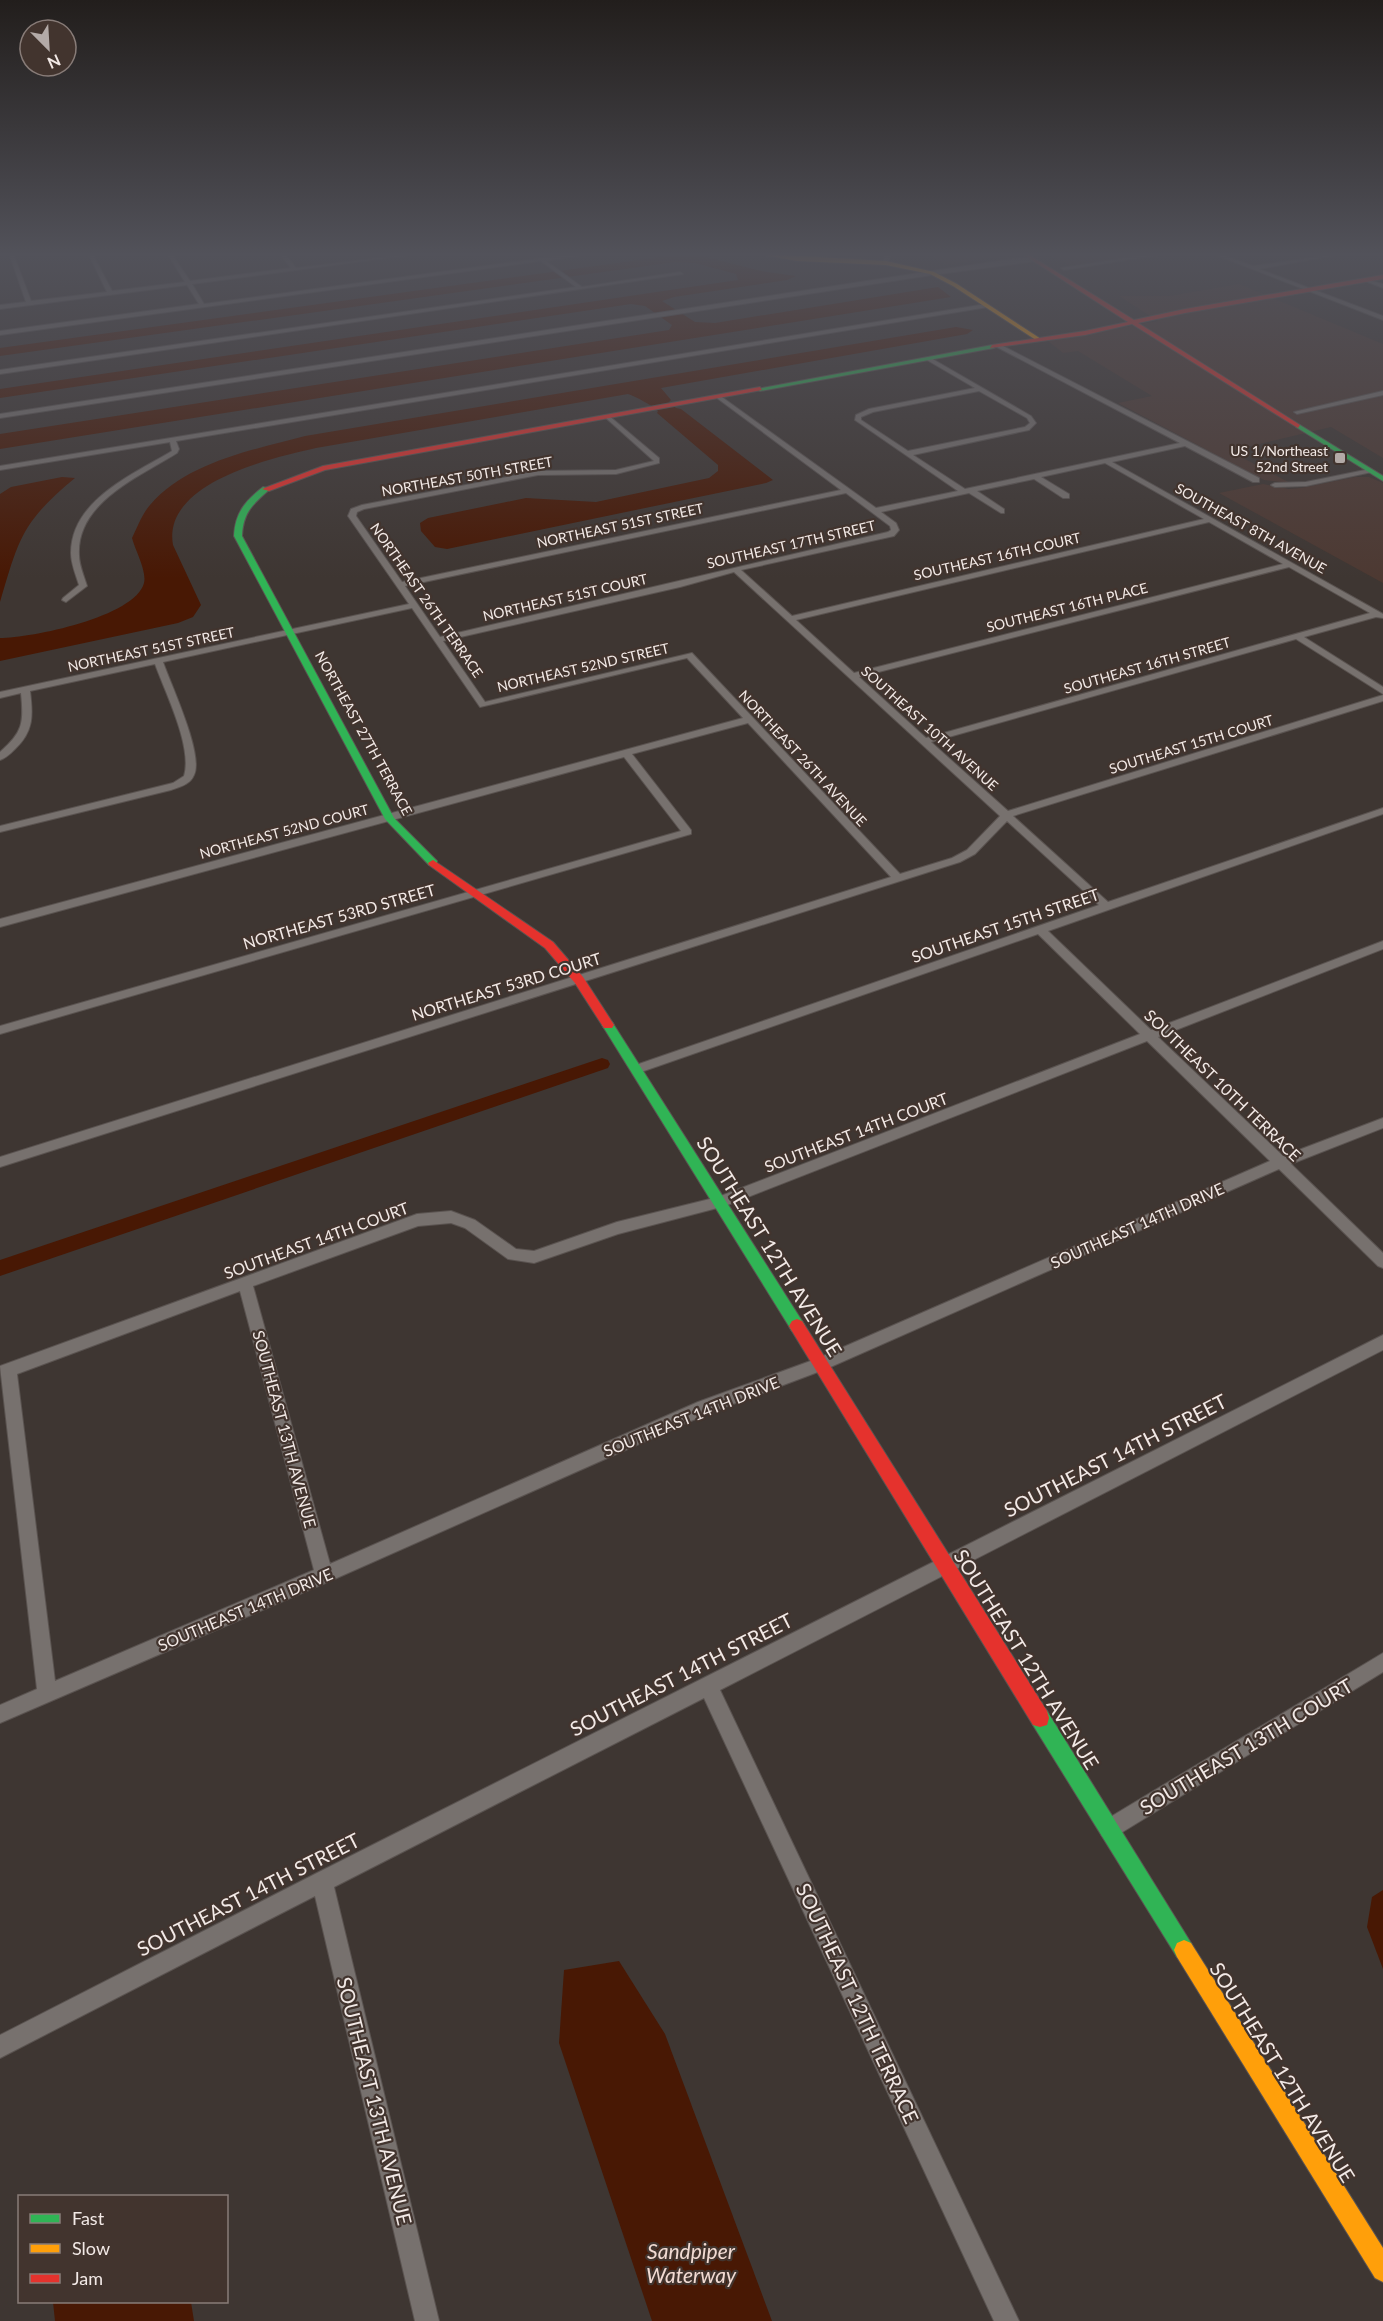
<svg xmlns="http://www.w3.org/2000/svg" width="1383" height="2321" font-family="Lato,sans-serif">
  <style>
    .built { fill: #4d3932 }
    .water { fill: #481804 }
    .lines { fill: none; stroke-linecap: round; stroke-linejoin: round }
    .canal { fill: #481804; fill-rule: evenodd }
    .street-casing { stroke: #5a5350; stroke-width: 2 }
    .fast-casing { stroke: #5a5350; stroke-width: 2 }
    .slow-casing { stroke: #5a5350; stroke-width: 2 }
    .jam-casing { stroke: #5a5350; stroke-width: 2 }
    .street { fill: #77716e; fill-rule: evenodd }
    .fast { fill: #30b455; fill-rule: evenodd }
    .slow { fill: #ff9f0a; fill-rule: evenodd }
    .jam { fill: #e5322d; fill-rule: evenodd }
    .poi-dot { fill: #b3aaa7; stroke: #42342e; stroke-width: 2 }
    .labels { text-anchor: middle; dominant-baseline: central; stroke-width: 4.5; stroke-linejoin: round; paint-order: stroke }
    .far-poi-label { font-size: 14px; fill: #f2e9e6; stroke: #42342e; text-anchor: end }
    .far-street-label { font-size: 14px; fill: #f2e9e6; stroke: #42342e }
    .street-label { font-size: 16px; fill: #f2e9e6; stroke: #42342e }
    .near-street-label { font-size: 20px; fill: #f2e9e6; stroke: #42342e }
    .near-water-label { font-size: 21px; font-style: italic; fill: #f2dbd3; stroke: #42342e }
  </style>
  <rect width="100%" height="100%" fill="#3e3632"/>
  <g class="built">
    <polygon points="928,253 1020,253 946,265"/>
    <polygon points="1045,253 1127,253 1133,256 1074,265 1067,264"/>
    <polygon points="1239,284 1383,344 1383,458 1331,427 1230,451 1290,483 1264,480 1118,403 1152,396 1078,351 1063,353 1048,341 1158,321 1119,296 1170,296"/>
    <polygon points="1355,477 1369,477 1383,483 1383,583 1219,493 1263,484 1289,489 1301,488"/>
  </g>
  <g class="water">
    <polygon points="690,253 761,271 796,276 787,280 674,297 662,301 695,322 715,323 938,287 951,297 0,449 0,434 669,330 672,325 645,306 631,304 0,398 0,389 738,280 736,274 695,263 675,262 0,356 0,348"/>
    <path d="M 956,327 L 973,330 L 967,334 L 661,388 L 671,400 L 669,402 L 676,408 L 681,409 L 773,480 L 766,483 L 447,549 L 435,547 L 421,531 L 420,523 L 428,518 L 526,498 L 596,502 L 709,478 L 718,471 L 718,465 L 657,413 L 658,411 C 652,405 636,397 628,394 L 316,448 C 271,458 162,483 173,545 L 201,605 L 193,617 L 178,623 L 0,661 L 0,638 C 31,638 135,617 144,583 C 147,571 135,550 132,538 C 137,528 142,514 150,505 C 187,462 253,450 305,436 Z"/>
    <path d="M 62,477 L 75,478 C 22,522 19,538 0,602 L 0,494 L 11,487 Z"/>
    <polygon points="1383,1890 1383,1969 1367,1927 1372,1897"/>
    <polygon points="619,1961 665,2034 772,2321 652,2321 559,2043 564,1970"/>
    <polygon points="53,2302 191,2302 194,2321 55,2321"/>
  </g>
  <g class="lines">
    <polygon class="canal" points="602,1058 608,1060 610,1064 608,1068 0,1276 0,1260"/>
    <defs>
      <g id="street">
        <polygon points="9,253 13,253 31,301 107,292 88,253 92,253 112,291 185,282 167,253 171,253 190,281 291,268 279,253 284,253 296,268 423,253 192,284 204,304 581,253 594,253 546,261 582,287 680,272 683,274 0,374 0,370 576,287 541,261 0,335 0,331 199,304 187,285 0,309 0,305 26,302"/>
        <polygon points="882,253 887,253 890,256 888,264 883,263 885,256"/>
        <polygon points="1158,253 1170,253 1064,270 1061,268"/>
        <polygon points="1211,253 1217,253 1253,266 1347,253 1259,269 1383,316 1383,320"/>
        <polygon points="1034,258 1036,261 932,275 0,418 0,414 932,271 1012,259"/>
        <polygon points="1365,279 1383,284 1383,288 1365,281"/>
        <path d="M 986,304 L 988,307 L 176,441 L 179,449 L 177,453 C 141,476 76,502 79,555 C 79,565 84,576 87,586 L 66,602 L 62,600 L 63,598 L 79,585 C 76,575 71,564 71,553 C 71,500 134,474 172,451 L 170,442 L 0,470 L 0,466 Z"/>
        <path d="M 999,344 L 1259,478 L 1259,482 L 1253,482 L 1185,446 L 1112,462 L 1383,614 L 1383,618 L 1376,617 L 1304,637 L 1383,687 L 1383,694 L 1296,639 L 931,742 L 1008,811 L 1383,695 L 1383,701 L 1013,816 L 1108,902 L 1383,808 L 1383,814 L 1048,931 L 1151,1030 L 1383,941 L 1383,949 L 1158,1037 L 1283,1156 L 1383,1118 L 1383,1128 L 1291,1164 L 1383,1253 L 1383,1268 L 1378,1266 L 1279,1169 L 826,1369 L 709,1413 L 330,1581 L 0,1723 L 0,1705 L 37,1689 L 0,1366 L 417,1214 L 451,1211 L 475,1220 L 516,1249 L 534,1251 L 617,1222 L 718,1197 L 1140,1034 L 1038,934 L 641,1072 L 633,1072 L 631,1069 L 633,1066 L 1099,905 L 1007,821 L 975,854 L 960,862 L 0,1167 L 0,1157 L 891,877 L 748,723 L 632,754 L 691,830 L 691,834 L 0,1034 L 0,1026 L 681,831 L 624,757 L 0,927 L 0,919 L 743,718 L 687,658 L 480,707 L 412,608 L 163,662 C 171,685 204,755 194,775 C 190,785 179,787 171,790 L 0,832 L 0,826 L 173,783 L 184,776 C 193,747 165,692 155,664 L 30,691 C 33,715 34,731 15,749 C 11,753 6,758 0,760 L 0,752 C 23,732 24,723 21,693 L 0,698 L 0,692 L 409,604 L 348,516 L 351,509 L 362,505 L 538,471 L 616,470 L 654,461 L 606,418 L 608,415 L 659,458 L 659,463 L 616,474 L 538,475 L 364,509 L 357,512 L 356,516 L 402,582 L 841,490 L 717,398 L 719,395 L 876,508 L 958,491 L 855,420 L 856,415 L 869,409 L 975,388 L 927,360 L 929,357 L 1031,416 L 1036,423 L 1029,430 L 913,455 L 965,489 L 1180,443 L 997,347 ZM 979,391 L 1027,418 L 1030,423 L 1025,427 L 908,451 L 861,420 L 861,417 L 873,412 ZM 1105,463 L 1204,519 L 792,616 L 741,570 L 894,536 L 899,530 L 896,523 L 881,512 L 969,493 L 1001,513 L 1004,513 L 1004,509 L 977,491 L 1034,479 L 1063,498 L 1069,498 L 1069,494 L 1041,477 ZM 846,493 L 890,526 L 891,530 L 888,532 L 440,637 L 405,586 ZM 1209,522 L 1283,564 L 854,673 L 796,620 ZM 1289,567 L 1370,613 L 926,738 L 859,677 ZM 734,572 L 1000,816 L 967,850 L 952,858 L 900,874 L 692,653 L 485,702 L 443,641 L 680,587 ZM 1147,1041 L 1270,1161 L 816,1359 L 698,1402 L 330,1564 L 253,1286 L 418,1226 L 451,1223 L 465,1228 L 508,1259 L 534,1263 L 618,1234 L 725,1206 ZM 240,1291 L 314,1570 L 55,1681 L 17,1374 Z"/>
        <polygon points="1383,391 1383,395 1297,414 1294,412"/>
        <polygon points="1370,469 1372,470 1372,472 1306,486 1275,487 1271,485 1275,483 1306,482"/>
        <polygon points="1383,1335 1383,1350 720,1690 1019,2321 994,2321 704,1698 334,1887 439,2321 415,2321 315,1896 0,2058 0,2035 315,1874"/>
        <polygon points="1383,1653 1383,1672 1116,1836 1109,1839 1102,1836 1099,1829 1102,1822"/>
      </g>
      <g id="fast">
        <polygon points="992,345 994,348 760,391 757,389"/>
        <polygon points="1296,425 1300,425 1383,476 1383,481 1296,427"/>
        <path d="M 263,487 L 270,489 C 253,504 243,512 242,536 L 394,818 L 437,861 L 437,865 L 429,865 L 385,819 L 234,536 C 235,513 245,501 263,487 Z"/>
        <polygon points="608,1021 612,1022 802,1321 805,1326 802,1331 797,1333 792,1331 604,1028 602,1025 604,1022"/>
        <polygon points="1040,1709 1047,1711 1191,1943 1194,1950 1191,1957 1184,1960 1177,1957 1033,1725 1031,1718 1033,1711"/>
      </g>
      <g id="slow">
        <polygon points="752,253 886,261 934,272 957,284 1041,339 1036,340 953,286 930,274 886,265 797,261"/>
        <polygon points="1184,1940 1191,1943 1383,2248 1383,2282 1375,2278 1177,1957 1174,1950 1177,1943"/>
      </g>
      <g id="jam">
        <polygon points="1021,253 1026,253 1134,320 1185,309 1383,275 1383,279 1185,313 1138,323 1300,425 1298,428 1132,324 1085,335 990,348 992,345 1085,331 1128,322"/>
        <polygon points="760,387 762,390 325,470 269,491 262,489 323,466"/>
        <polygon points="433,860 553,942 583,977 614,1025 612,1028 604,1028 575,983 545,948 429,865 428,863"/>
        <polygon points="797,1319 802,1321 1047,1711 1049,1718 1047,1725 1040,1727 1033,1725 792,1331 789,1326 792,1321"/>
      </g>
    </defs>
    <use href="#street" class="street-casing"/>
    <use href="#fast" class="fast-casing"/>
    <use href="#slow" class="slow-casing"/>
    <use href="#jam" class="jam-casing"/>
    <use href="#street" class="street"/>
    <use href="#fast" class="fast"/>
    <use href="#slow" class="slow"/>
    <use href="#jam" class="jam"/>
  </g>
  <linearGradient id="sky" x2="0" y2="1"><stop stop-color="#221e1c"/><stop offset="0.44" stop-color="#52525a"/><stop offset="1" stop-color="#52525a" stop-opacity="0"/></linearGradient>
  <rect width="1383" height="578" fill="url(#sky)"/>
  <rect class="poi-dot" x="1334" y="452" width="12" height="12" rx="3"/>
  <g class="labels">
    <g class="far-poi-label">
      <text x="1328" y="450">US 1/Northeast<tspan x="1328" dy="16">52nd Street</tspan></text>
    </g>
    <g class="far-street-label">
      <text transform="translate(467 476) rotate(-10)">NORTHEAST 50TH STREET</text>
      <text transform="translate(620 525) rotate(-12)">NORTHEAST 51ST STREET</text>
      <text transform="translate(1251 528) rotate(29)">SOUTHEAST 8TH AVENUE</text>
      <text transform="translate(791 544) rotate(-13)">SOUTHEAST 17TH STREET</text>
      <text transform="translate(997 556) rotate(-13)">SOUTHEAST 16TH COURT</text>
      <text transform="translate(565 597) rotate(-13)">NORTHEAST 51ST COURT</text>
      <text transform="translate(427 600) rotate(55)">NORTHEAST 26TH TERRACE</text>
      <text transform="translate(1067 607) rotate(-14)">SOUTHEAST 16TH PLACE</text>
      <text transform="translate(151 649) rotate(-12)">NORTHEAST 51ST STREET</text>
      <text transform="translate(1147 665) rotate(-16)">SOUTHEAST 16TH STREET</text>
      <text transform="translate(583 667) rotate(-13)">NORTHEAST 52ND STREET</text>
      <text transform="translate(930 728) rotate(42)">SOUTHEAST 10TH AVENUE</text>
      <text transform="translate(364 733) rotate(61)">NORTHEAST 27TH TERRACE</text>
      <text transform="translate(1191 744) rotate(-17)">SOUTHEAST 15TH COURT</text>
      <text transform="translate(803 758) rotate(47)">NORTHEAST 26TH AVENUE</text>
      <text transform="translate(284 831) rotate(-15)">NORTHEAST 52ND COURT</text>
    </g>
    <g class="street-label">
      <text transform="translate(339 916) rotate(-16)">NORTHEAST 53RD STREET</text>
      <text transform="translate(1005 925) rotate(-19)">SOUTHEAST 15TH STREET</text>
      <text transform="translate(506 986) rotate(-17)">NORTHEAST 53RD COURT</text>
      <text transform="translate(1223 1085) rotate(44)">SOUTHEAST 10TH TERRACE</text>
      <text transform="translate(856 1132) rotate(-21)">SOUTHEAST 14TH COURT</text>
      <text transform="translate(1137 1225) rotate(-24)">SOUTHEAST 14TH DRIVE</text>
      <text transform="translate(316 1240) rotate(-20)">SOUTHEAST 14TH COURT</text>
      <text transform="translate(691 1416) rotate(-22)">SOUTHEAST 14TH DRIVE</text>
      <text transform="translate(285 1429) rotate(75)">SOUTHEAST 13TH AVENUE</text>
      <text transform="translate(245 1609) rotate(-23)">SOUTHEAST 14TH DRIVE</text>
    </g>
    <g class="near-street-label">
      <text transform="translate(770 1246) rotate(58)">SOUTHEAST 12TH AVENUE</text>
      <text transform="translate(1115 1455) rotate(-27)">SOUTHEAST 14TH STREET</text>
      <text transform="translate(1027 1659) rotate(58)">SOUTHEAST 12TH AVENUE</text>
      <text transform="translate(681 1674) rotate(-27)">SOUTHEAST 14TH STREET</text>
      <text transform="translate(1246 1746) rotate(-31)">SOUTHEAST 13TH COURT</text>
      <text transform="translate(248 1894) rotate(-27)">SOUTHEAST 14TH STREET</text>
      <text transform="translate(858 2003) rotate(65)">SOUTHEAST 12TH TERRACE</text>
      <text transform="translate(1283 2072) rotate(58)">SOUTHEAST 12TH AVENUE</text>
      <text transform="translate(375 2101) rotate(76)">SOUTHEAST 13TH AVENUE</text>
    </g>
    <g class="near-water-label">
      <text x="691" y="2250">Sandpiper<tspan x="691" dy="24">Waterway</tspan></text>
    </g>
  </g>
  <rect x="18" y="2195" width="210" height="108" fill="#42342e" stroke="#887c78" stroke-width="1.5"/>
  <rect x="30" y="2214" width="30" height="9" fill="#30b455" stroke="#887c78" stroke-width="1.5"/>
  <text x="72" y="2225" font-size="18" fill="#f2e9e6">Fast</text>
  <rect x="30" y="2244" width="30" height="9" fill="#ff9f0a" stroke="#887c78" stroke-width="1.5"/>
  <text x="72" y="2255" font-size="18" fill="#f2e9e6">Slow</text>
  <rect x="30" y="2274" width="30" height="9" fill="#e5322d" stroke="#887c78" stroke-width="1.5"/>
  <text x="72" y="2285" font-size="18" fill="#f2e9e6">Jam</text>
  <g transform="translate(48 48) rotate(156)"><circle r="28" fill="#42342e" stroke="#887c78" stroke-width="1.5"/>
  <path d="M0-4.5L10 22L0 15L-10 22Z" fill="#b3aaa7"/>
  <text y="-9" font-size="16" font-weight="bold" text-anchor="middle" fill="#f2e9e6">N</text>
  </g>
</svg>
